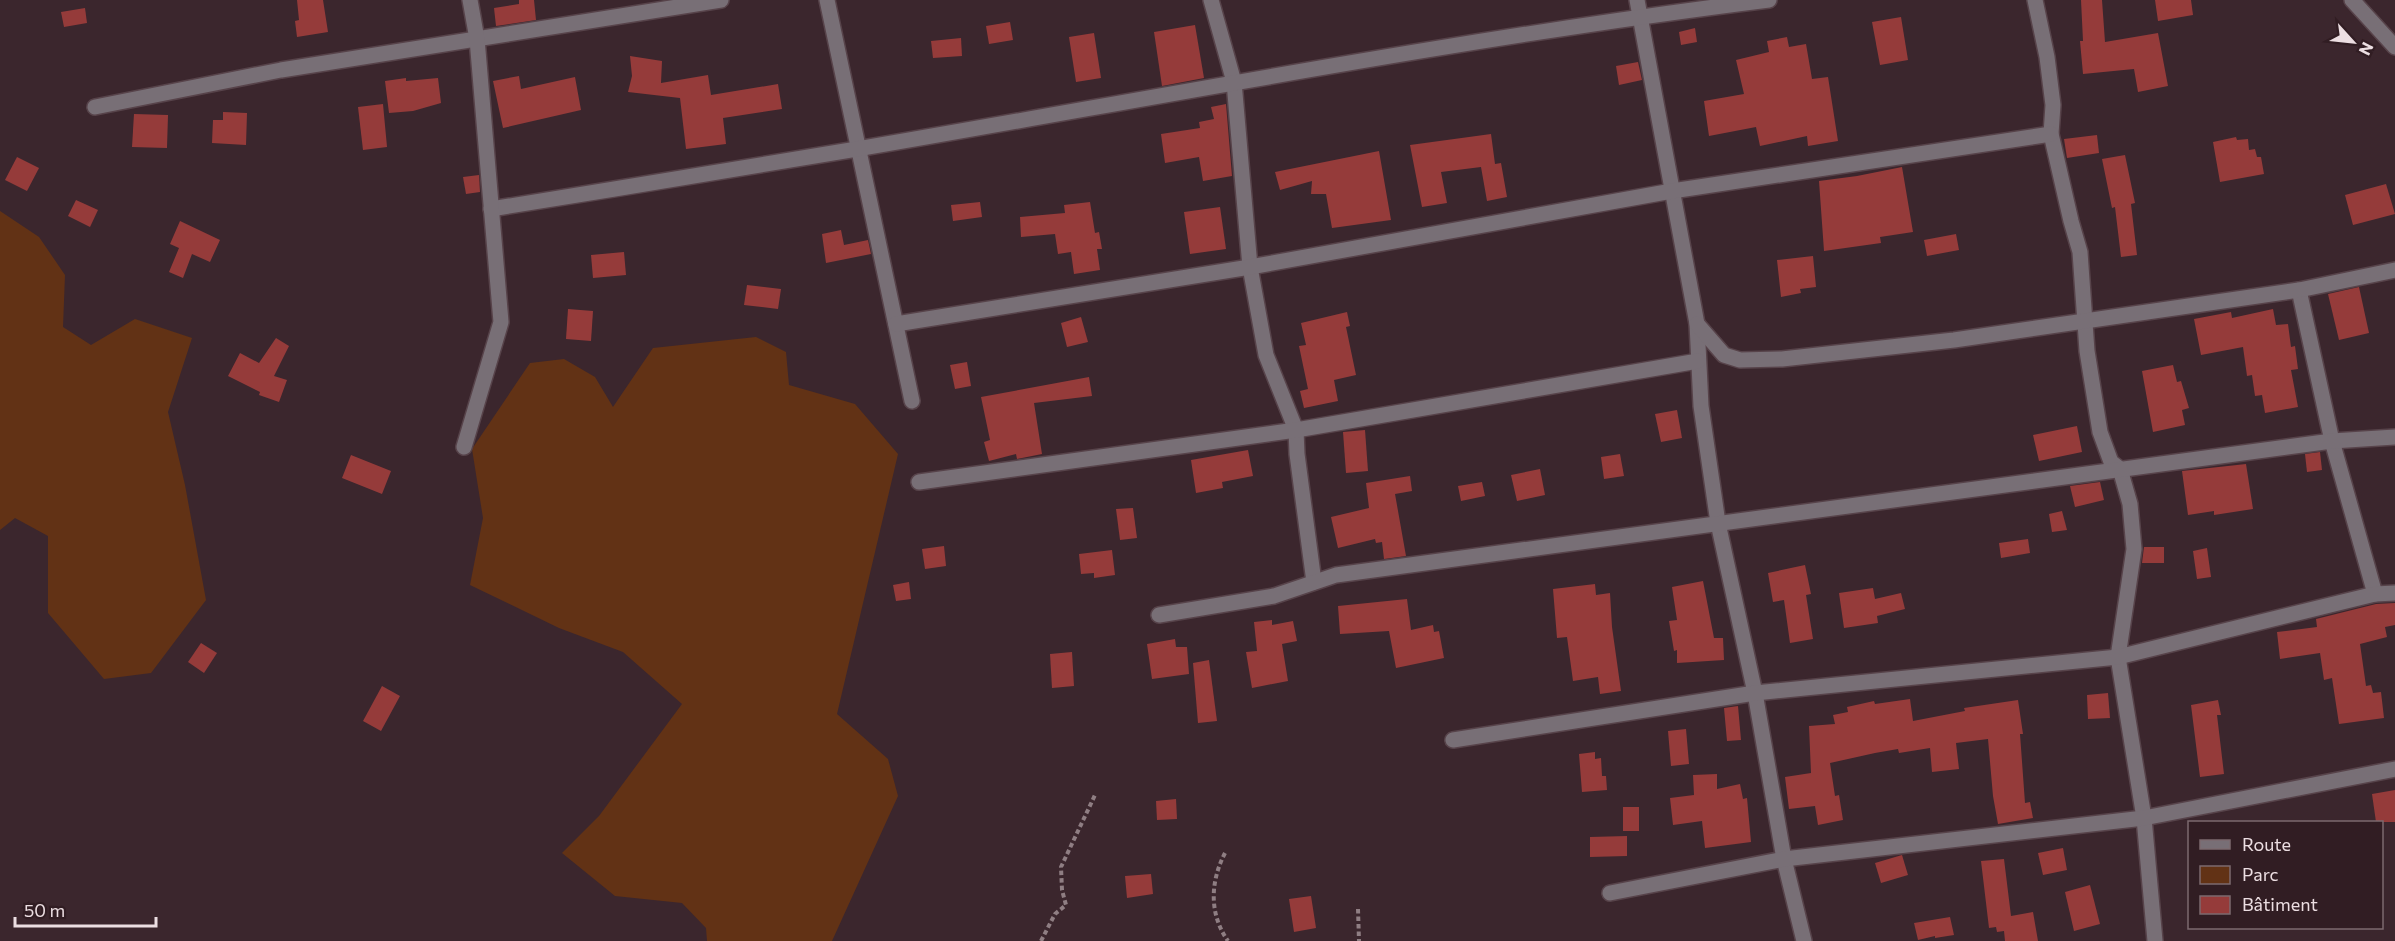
<svg xmlns="http://www.w3.org/2000/svg" width="2395" height="941" font-family="Commissioner,sans-serif">
  <style>
    .green { fill: #623215 }
    .building { fill: #953b3a }
    .lines { fill: none; stroke-linecap: round; stroke-linejoin: round }
    .minor-casing { stroke: #57434a; stroke-width: 18 }
    .path { stroke: #8f7e83; stroke-width: 4; stroke-dasharray: 4.5 3; stroke-linecap: butt }
    .minor { stroke: #786f76; stroke-width: 15 }
  </style>
  <rect width="100%" height="100%" fill="#3b262d"/>
  <g class="green">
    <polygon points="0,211 39,237 65,275 63,327 91,345 135,319 192,338 168,412 185,485 206,600 151,673 104,679 48,613 48,536 15,518 0,530"/>
    <polygon points="756,337 786,352 789,385 855,404 898,454 837,714 888,759 898,796 832,941 707,941 706,928 682,903 615,896 562,853 599,816 682,704 623,652 559,628 470,585 483,518 472,449 530,363 564,359 595,377 613,407 653,348"/>
  </g>
  <g class="building">
    <polygon points="297,0 323,0 328,32 297,37 295,21 299,20"/>
    <polygon points="519,0 534,0 536,20 496,26 494,8 519,4"/>
    <polygon points="2081,0 2102,0 2105,42 2158,33 2168,86 2138,92 2134,69 2083,74 2080,41 2083,41"/>
    <polygon points="2155,0 2191,0 2193,15 2158,21"/>
    <polygon points="85,8 87,23 64,27 61,12"/>
    <polygon points="1901,17 1908,60 1880,65 1872,22"/>
    <polygon points="1010,22 1013,40 989,44 986,26"/>
    <polygon points="1195,25 1204,78 1162,86 1154,32"/>
    <polygon points="1695,28 1697,42 1681,45 1679,32"/>
    <polygon points="1094,33 1101,78 1076,82 1069,37"/>
    <polygon points="1787,37 1789,47 1806,44 1812,79 1828,77 1838,141 1808,146 1807,136 1760,146 1756,127 1709,136 1704,101 1744,94 1736,60 1769,52 1767,41"/>
    <polygon points="961,38 962,56 933,58 931,41"/>
    <polygon points="630,56 662,61 661,83 708,75 711,95 778,84 782,109 723,118 726,144 686,149 680,98 628,92 632,76"/>
    <polygon points="1638,62 1642,80 1619,85 1616,66"/>
    <polygon points="519,76 521,89 575,77 581,110 503,128 493,81"/>
    <polygon points="406,78 406,81 438,78 441,103 413,111 389,113 385,81"/>
    <polygon points="383,104 387,147 363,150 358,107"/>
    <polygon points="1226,104 1232,176 1203,181 1199,157 1165,163 1161,134 1200,128 1199,122 1214,119 1211,107"/>
    <polygon points="223,112 247,113 246,145 212,143 213,120 223,120"/>
    <polygon points="134,114 168,115 167,148 132,147"/>
    <polygon points="1491,134 1495,164 1501,163 1507,197 1487,201 1481,167 1441,172 1447,203 1422,207 1410,145"/>
    <polygon points="2097,135 2099,153 2067,158 2064,139"/>
    <polygon points="2236,137 2237,140 2248,139 2249,150 2255,149 2257,157 2261,157 2264,174 2220,182 2213,142"/>
    <polygon points="1379,151 1391,220 1332,228 1326,194 1311,194 1312,181 1280,190 1275,172"/>
    <polygon points="2125,155 2135,203 2131,204 2137,255 2121,257 2115,207 2112,208 2102,159"/>
    <polygon points="17,157 39,168 27,191 5,180"/>
    <polygon points="1902,167 1913,232 1880,237 1881,243 1824,251 1819,181 1857,176"/>
    <polygon points="479,175 480,192 466,194 463,177"/>
    <polygon points="2386,184 2395,214 2353,225 2345,195"/>
    <polygon points="76,200 98,210 90,227 68,216"/>
    <polygon points="980,202 982,217 953,221 951,205"/>
    <polygon points="1090,202 1095,233 1099,232 1102,249 1097,249 1100,270 1074,274 1071,252 1058,254 1055,234 1021,237 1020,217 1065,213 1064,205"/>
    <polygon points="1220,207 1226,249 1190,254 1184,212"/>
    <polygon points="180,221 220,240 210,262 192,254 183,278 169,272 179,248 170,244"/>
    <polygon points="841,230 844,245 868,240 871,254 826,263 822,234"/>
    <polygon points="1956,234 1959,250 1927,256 1924,240"/>
    <polygon points="624,252 626,275 593,278 591,255"/>
    <polygon points="1813,256 1816,287 1800,289 1801,293 1781,297 1777,260"/>
    <polygon points="747,285 781,289 778,309 744,305"/>
    <polygon points="2359,287 2369,333 2339,340 2328,294"/>
    <polygon points="568,309 593,311 591,341 566,339"/>
    <polygon points="2273,309 2276,325 2288,324 2291,347 2295,346 2298,369 2291,370 2298,407 2265,413 2262,395 2255,396 2252,375 2247,376 2243,347 2201,355 2194,319 2231,312 2232,318"/>
    <polygon points="1347,312 1350,326 1346,327 1356,375 1334,380 1338,401 1304,408 1300,391 1308,389 1299,346 1306,345 1301,323"/>
    <polygon points="1081,317 1088,342 1067,347 1061,323"/>
    <polygon points="276,338 289,346 274,376 287,380 279,402 259,395 260,392 228,376 240,353 259,363"/>
    <polygon points="967,362 971,386 955,389 950,365"/>
    <polygon points="2173,365 2177,382 2181,381 2189,408 2182,410 2185,425 2153,432 2142,371"/>
    <polygon points="1089,377 1092,396 1034,403 1042,454 1017,459 1016,454 989,461 984,442 990,440 981,397"/>
    <polygon points="1677,410 1682,438 1661,442 1655,414"/>
    <polygon points="2077,426 2082,452 2039,461 2033,435"/>
    <polygon points="1365,430 1368,471 1346,473 1343,432"/>
    <polygon points="1248,450 1253,476 1222,482 1223,488 1196,493 1191,460"/>
    <polygon points="2320,452 2322,470 2307,472 2305,454"/>
    <polygon points="1620,454 1624,476 1604,479 1601,457"/>
    <polygon points="351,455 391,471 382,494 342,478"/>
    <polygon points="2246,464 2253,509 2214,515 2214,511 2188,515 2182,471"/>
    <polygon points="1540,469 1545,495 1517,501 1511,475"/>
    <polygon points="1410,476 1412,491 1395,494 1406,556 1384,559 1382,542 1376,543 1375,539 1338,548 1331,517 1369,508 1366,483"/>
    <polygon points="1482,482 1485,496 1461,501 1458,486"/>
    <polygon points="2100,482 2104,500 2075,507 2070,486"/>
    <polygon points="1133,508 1137,538 1120,540 1116,509"/>
    <polygon points="2062,511 2067,530 2052,532 2049,514"/>
    <polygon points="2028,539 2030,553 2001,558 1999,543"/>
    <polygon points="944,546 946,566 925,569 922,549"/>
    <polygon points="2144,547 2164,547 2164,563 2142,563"/>
    <polygon points="2207,548 2211,577 2197,579 2193,551"/>
    <polygon points="1112,550 1115,575 1094,578 1094,573 1081,574 1079,554"/>
    <polygon points="1805,565 1811,594 1806,595 1813,639 1790,643 1784,600 1773,602 1768,573"/>
    <polygon points="1703,581 1714,638 1723,638 1724,660 1677,663 1677,650 1674,651 1669,621 1677,620 1672,587"/>
    <polygon points="909,582 911,599 896,601 893,585"/>
    <polygon points="1595,584 1596,595 1610,593 1612,627 1621,691 1600,694 1598,677 1573,681 1567,637 1557,638 1553,589"/>
    <polygon points="1873,588 1875,599 1901,593 1905,609 1877,616 1878,623 1844,628 1839,593"/>
    <polygon points="1407,599 1411,630 1433,625 1434,632 1439,631 1444,658 1396,668 1389,631 1340,634 1338,606"/>
    <polygon points="2395,603 2395,625 2385,627 2387,637 2360,644 2366,686 2371,685 2373,693 2381,692 2384,718 2339,724 2332,678 2324,680 2320,653 2280,659 2277,632 2317,627 2316,619 2376,604"/>
    <polygon points="1272,620 1272,625 1293,621 1297,641 1282,644 1288,681 1252,688 1246,652 1257,651 1254,622"/>
    <polygon points="1175,639 1176,647 1187,647 1189,674 1152,679 1147,644"/>
    <polygon points="201,643 217,653 204,673 188,662"/>
    <polygon points="1072,652 1074,686 1052,688 1050,654"/>
    <polygon points="1209,660 1217,721 1198,723 1193,663"/>
    <polygon points="382,686 400,696 381,731 363,721"/>
    <polygon points="2108,693 2110,718 2088,719 2087,695"/>
    <polygon points="1910,699 1913,721 1965,711 1964,708 2018,700 2023,734 2020,734 2025,803 2030,802 2033,818 1998,824 1993,796 1988,739 1956,743 1959,769 1932,772 1930,748 1899,753 1898,749 1875,753 1830,763 1835,796 1839,795 1843,820 1818,825 1815,806 1789,809 1785,777 1811,773 1809,726 1835,724 1833,715 1848,712 1847,707 1874,701 1875,704"/>
    <polygon points="2218,700 2221,715 2217,715 2224,774 2200,777 2191,705"/>
    <polygon points="1738,706 1741,740 1727,741 1724,708"/>
    <polygon points="1686,729 1689,764 1671,766 1668,731"/>
    <polygon points="1595,752 1595,759 1601,758 1602,776 1606,776 1607,790 1582,792 1579,754"/>
    <polygon points="1717,774 1717,789 1740,784 1743,799 1747,798 1751,842 1705,848 1702,821 1673,825 1670,798 1694,795 1693,775"/>
    <polygon points="2395,790 2395,822 2376,822 2372,794"/>
    <polygon points="1176,799 1177,819 1157,820 1156,801"/>
    <rect x="1623" y="807" width="16" height="24"/>
    <polygon points="1627,836 1627,856 1590,857 1590,837"/>
    <polygon points="2063,848 2067,870 2043,875 2038,853"/>
    <polygon points="1902,855 1908,875 1881,883 1875,863"/>
    <polygon points="2004,859 2011,916 2033,912 2038,941 2005,941 2004,931 1997,932 1996,927 1989,928 1981,861"/>
    <polygon points="1151,874 1153,894 1127,898 1125,876"/>
    <polygon points="2090,885 2100,924 2074,931 2065,892"/>
    <polygon points="1311,896 1316,928 1294,932 1289,899"/>
    <polygon points="1950,917 1954,935 1935,938 1935,936 1918,940 1914,923"/>
  </g>
  <g class="lines">
    <defs>
      <g id="minor">
        <polyline points="827,0 912,401"/>
        <polyline points="1211,0 1234,82 1250,267 1266,355 1296,430 1297,454 1314,582"/>
        <polyline points="1637,0 1697,324 1701,406 1718,523 1755,693 1784,859 1804,941"/>
        <polyline points="2035,0 2047,57 2053,105 2051,134 2071,221 2080,252 2087,351 2100,432 2111,462 2120,469 2130,504 2134,549 2118,657 2144,818 2155,941"/>
        <polyline points="2352,0 2395,47"/>
        <polyline points="95,107 281,70 721,0"/>
        <path d="M 491,209 C 613,189 735,170 857,149 C 1161,97 1463,38 1769,0"/>
        <polyline points="2299,290 2332,441 2375,594"/>
        <polyline points="896,324 1250,267 1672,191 2051,134"/>
        <polyline points="1697,324 1724,355 1740,360 1782,359 1954,340 2299,290 2395,270"/>
        <polyline points="464,447 501,322 477,39 470,0"/>
        <polyline points="919,482 1296,430 1698,361"/>
        <polyline points="1159,615 1274,596 1336,575 2332,441 2395,437"/>
        <polyline points="1453,740 1755,693 2118,657 2375,594 2395,593"/>
        <polyline points="1610,893 1784,859 2144,818 2395,769"/>
      </g>
    </defs>
    <use href="#minor" class="minor-casing"/>
    <g class="path">
      <path d="M 1225,853 C 1210,882 1209,914 1228,941"/>
      <polyline points="1358,909 1359,941"/>
      <polyline points="1041,941 1055,914 1066,905 1062,890 1061,867 1095,795"/>
    </g>
    <use href="#minor" class="minor"/>
  </g>
  <rect x="2188" y="821" width="195" height="108" fill="#311d23" stroke="#7c6a6f" stroke-width="1.5"/>
  <rect x="2200" y="840" width="30" height="9" fill="#786f76" stroke="#7c6a6f" stroke-width="1.5"/>
  <text x="2242" y="851" font-size="18" fill="#ecdee2">Route</text>
  <rect x="2200" y="866" width="30" height="18" fill="#623215" stroke="#7c6a6f" stroke-width="1.5"/>
  <text x="2242" y="881" font-size="18" fill="#ecdee2">Parc</text>
  <rect x="2200" y="896" width="30" height="18" fill="#953b3a" stroke="#7c6a6f" stroke-width="1.5"/>
  <text x="2242" y="911" font-size="18" fill="#ecdee2">Bâtiment</text>
  <g transform="translate(2353 42) rotate(117)" stroke="#311d23" stroke-width="4.5" paint-order="stroke">
  <path d="M0-4.5L10 22L0 15L-10 22Z" fill="#ecdee2"/>
  <text y="-9" font-size="16" font-weight="bold" text-anchor="middle" fill="#ecdee2">N</text>
  </g>
  <path d="M15 917v9h141v-9" fill="none" stroke="#ecdee2" stroke-width="3"/>
  <text x="24" y="917" font-size="18" fill="#ecdee2" stroke="#311d23" stroke-width="4.5" paint-order="stroke">50 m</text>
</svg>
